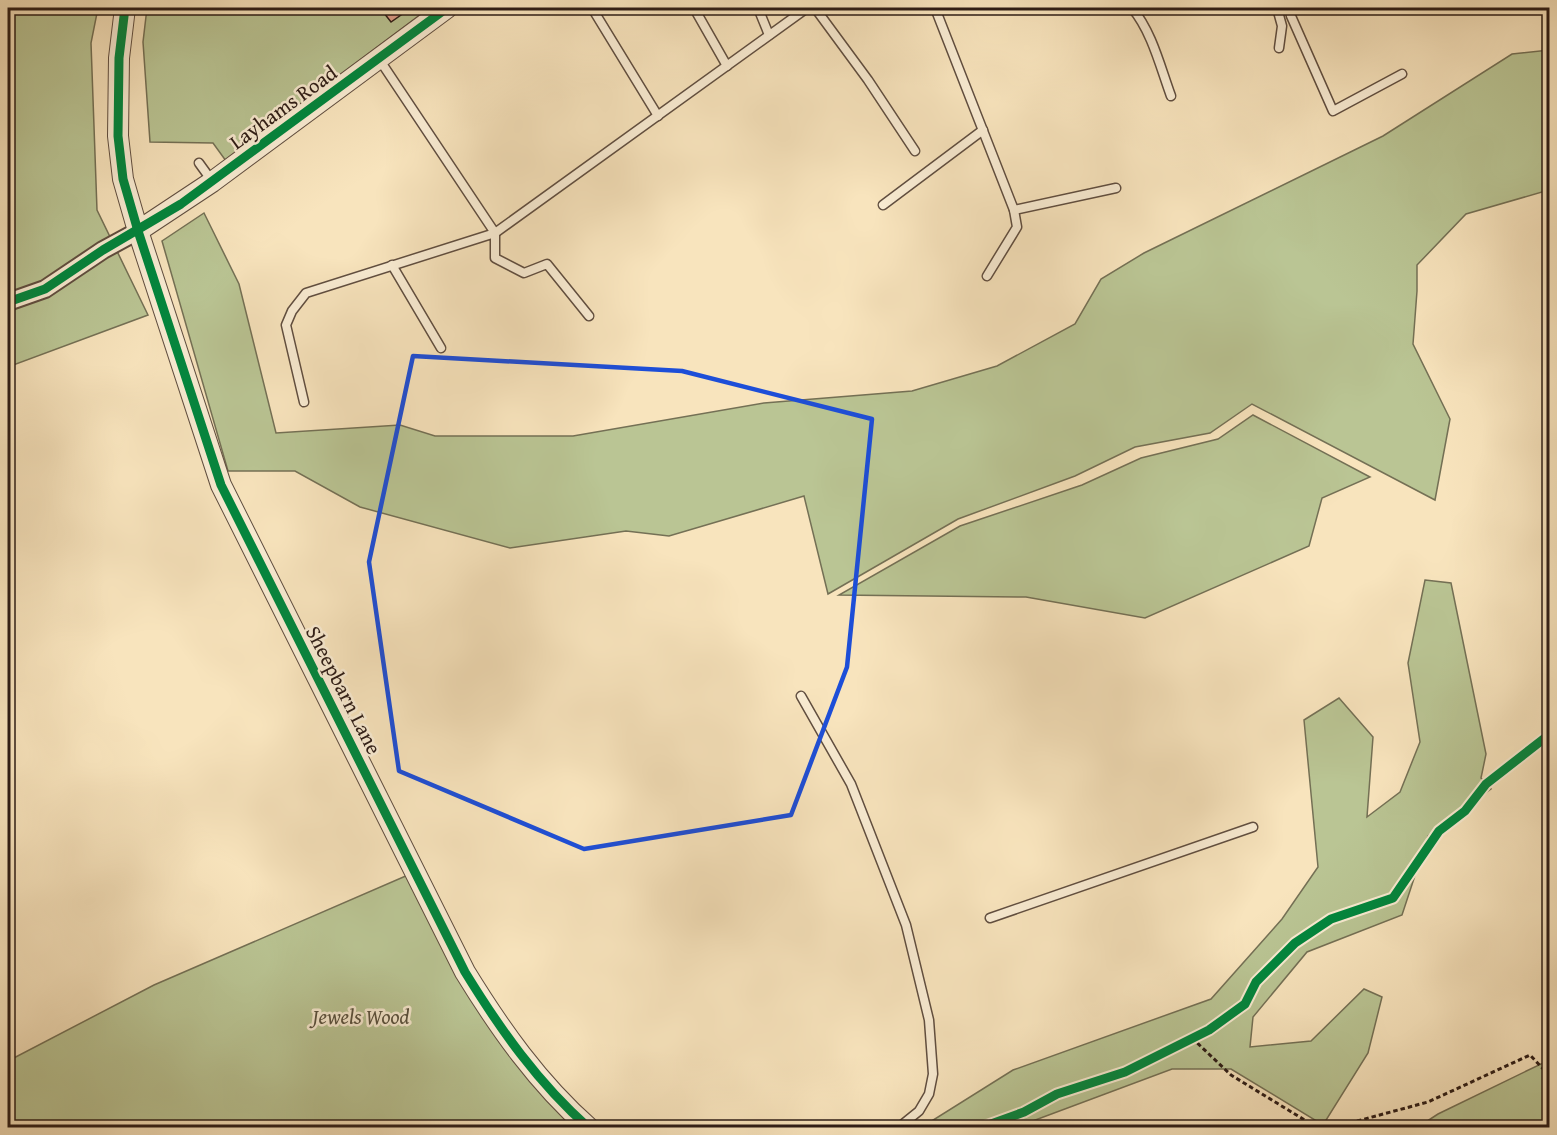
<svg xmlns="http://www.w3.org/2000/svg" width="1557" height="1135" font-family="'Gentium Book Plus',serif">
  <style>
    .green { fill: #bac594; stroke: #747055; stroke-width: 1.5 }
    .building { fill: #e09e8b; stroke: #2d1c16; stroke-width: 1.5 }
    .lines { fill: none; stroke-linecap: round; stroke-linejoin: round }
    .service-casing { stroke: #604e40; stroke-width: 11 }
    .minor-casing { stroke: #604e40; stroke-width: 20 }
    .tertiary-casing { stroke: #604e40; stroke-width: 22 }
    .path { stroke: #2d1c16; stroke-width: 3; stroke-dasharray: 4.5 3; stroke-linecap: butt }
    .service { stroke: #faedd4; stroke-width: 8 }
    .minor { stroke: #faedd4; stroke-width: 16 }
    .tertiary { stroke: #faedd4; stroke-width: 20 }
    .cycleway-casing { stroke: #faedd4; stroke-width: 13 }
    .cycleway { stroke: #00873e; stroke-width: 9 }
    .marked { fill: none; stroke: #1d4ed8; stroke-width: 4.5; stroke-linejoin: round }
    .labels { text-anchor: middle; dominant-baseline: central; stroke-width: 5; stroke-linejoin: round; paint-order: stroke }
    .street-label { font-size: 21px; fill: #2d1c16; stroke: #faedd4 }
    .park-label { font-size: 21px; font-style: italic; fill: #574f3c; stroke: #faedd4 }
  </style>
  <rect width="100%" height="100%" fill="#f8e4bd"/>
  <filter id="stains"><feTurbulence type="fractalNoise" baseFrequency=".00333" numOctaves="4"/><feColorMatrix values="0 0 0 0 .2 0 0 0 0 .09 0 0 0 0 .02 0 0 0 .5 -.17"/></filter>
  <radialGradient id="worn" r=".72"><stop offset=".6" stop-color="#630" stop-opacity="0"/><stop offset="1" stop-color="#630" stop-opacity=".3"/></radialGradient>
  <g class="green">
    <polygon points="8,8 98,8 91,43 97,210 148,315 8,367"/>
    <polygon points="147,8 429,8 226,161 213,143 150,142 143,42"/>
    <polygon points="1549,50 1549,190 1466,214 1417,265 1417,291 1413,344 1450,419 1435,500 1252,404 1210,433 1135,447 1075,476 958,519 828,594 804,496 669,536 626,531 510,548 360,507 295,471 228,471 162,241 204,213 239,284 276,433 400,425 435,436 573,436 764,403 912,391 997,366 1075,324 1101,279 1144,253 1383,136 1512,54"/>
    <polygon points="1253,415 1370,477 1322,498 1309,546 1145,618 1026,597 839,595 960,526 1082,485 1141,458 1218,439"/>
    <polygon points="1425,580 1451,583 1486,754 1481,778 1491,789 1428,836 1402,915 1307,952 1253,1017 1250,1047 1311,1041 1364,989 1382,997 1368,1053 1323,1125 1231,1069 1172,1069 1030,1122 1003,1127 922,1127 1013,1070 1211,999 1282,919 1318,867 1304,720 1339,698 1373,737 1367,817 1400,792 1420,742 1408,663"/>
    <polygon points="408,875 512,1059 579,1127 8,1128 8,1061 154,985"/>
    <polygon points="1545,1062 1549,1065 1549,1127 1418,1127 1438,1114"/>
  </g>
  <polygon class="building" points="380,8 411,8 391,22"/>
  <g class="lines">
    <defs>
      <g id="service">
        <polyline points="592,8 658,116"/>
        <polyline points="694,8 727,66"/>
        <polyline points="758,8 769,35"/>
        <polyline points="815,8 868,80 915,151"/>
        <polyline points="935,8 1014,210 1017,227 987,276"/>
        <path d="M 1132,8 C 1152,32 1160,66 1171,96"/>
        <polyline points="1277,8 1282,26 1279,48"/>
        <polyline points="1289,8 1291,16 1333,111 1402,74"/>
        <polyline points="379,59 495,233 807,8"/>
        <polyline points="199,163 212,181"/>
        <polyline points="883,205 983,130"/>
        <polyline points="1014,210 1116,188"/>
        <polyline points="392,265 441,348"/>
        <polyline points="304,402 286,325 292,311 306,293 495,233 495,258 524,273 547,264 589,316"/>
        <polyline points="801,696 851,784 906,925 929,1020 933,1074 929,1094 919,1111 898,1128"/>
        <polyline points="990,918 1253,827"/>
      </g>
      <polyline id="minor" points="8,302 45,289 103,250 138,231"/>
      <g id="tertiary">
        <path d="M 125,8 L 119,58 L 118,136 L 123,179 L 138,231 L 221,485 L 465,972 C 500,1029 538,1083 589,1128"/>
        <polyline points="138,231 212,182 447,8"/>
      </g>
    </defs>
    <use href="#service" class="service-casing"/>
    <use href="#minor" class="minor-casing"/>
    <use href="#tertiary" class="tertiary-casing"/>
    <polyline class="path" points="1192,1038 1231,1075 1316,1127 1346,1124 1428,1102 1530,1055 1550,1076"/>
    <use href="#service" class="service"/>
    <use href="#minor" class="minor"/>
    <use href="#tertiary" class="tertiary"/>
    <defs>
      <g id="cycleway">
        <path d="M 125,8 L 119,58 L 118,136 L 123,179 L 138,231 L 221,485 L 465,972 C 500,1029 538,1083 589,1128"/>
        <polyline points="8,302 45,289 103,250 181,204 447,8"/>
        <polyline points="980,1128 1024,1112 1057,1094 1125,1072 1209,1030 1245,1004 1256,982 1295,943 1331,919 1393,898 1439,831 1465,811 1486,784 1550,734"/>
      </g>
    </defs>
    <use href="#cycleway" class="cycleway-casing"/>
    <use href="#cycleway" class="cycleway"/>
  </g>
  <path class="marked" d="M 413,356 L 682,371 L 872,419 L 847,667 L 791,815 L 584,849 L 399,771 L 369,562 Z"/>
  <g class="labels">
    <g class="street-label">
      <text transform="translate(283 107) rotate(-36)">Layhams Road</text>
      <text transform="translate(344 690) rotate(63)">Sheepbarn Lane</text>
    </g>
    <g class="park-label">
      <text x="361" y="1016">Jewels Wood</text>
    </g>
  </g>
  <rect width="1557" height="1135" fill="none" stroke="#f8e4bd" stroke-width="30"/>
  <rect x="9" y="9" width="1539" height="1117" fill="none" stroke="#2d1c16" stroke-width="3"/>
  <rect x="15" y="15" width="1527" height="1105" fill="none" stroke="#2d1c16" stroke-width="1.5"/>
  <rect width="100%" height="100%" filter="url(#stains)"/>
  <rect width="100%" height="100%" fill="url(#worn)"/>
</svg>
